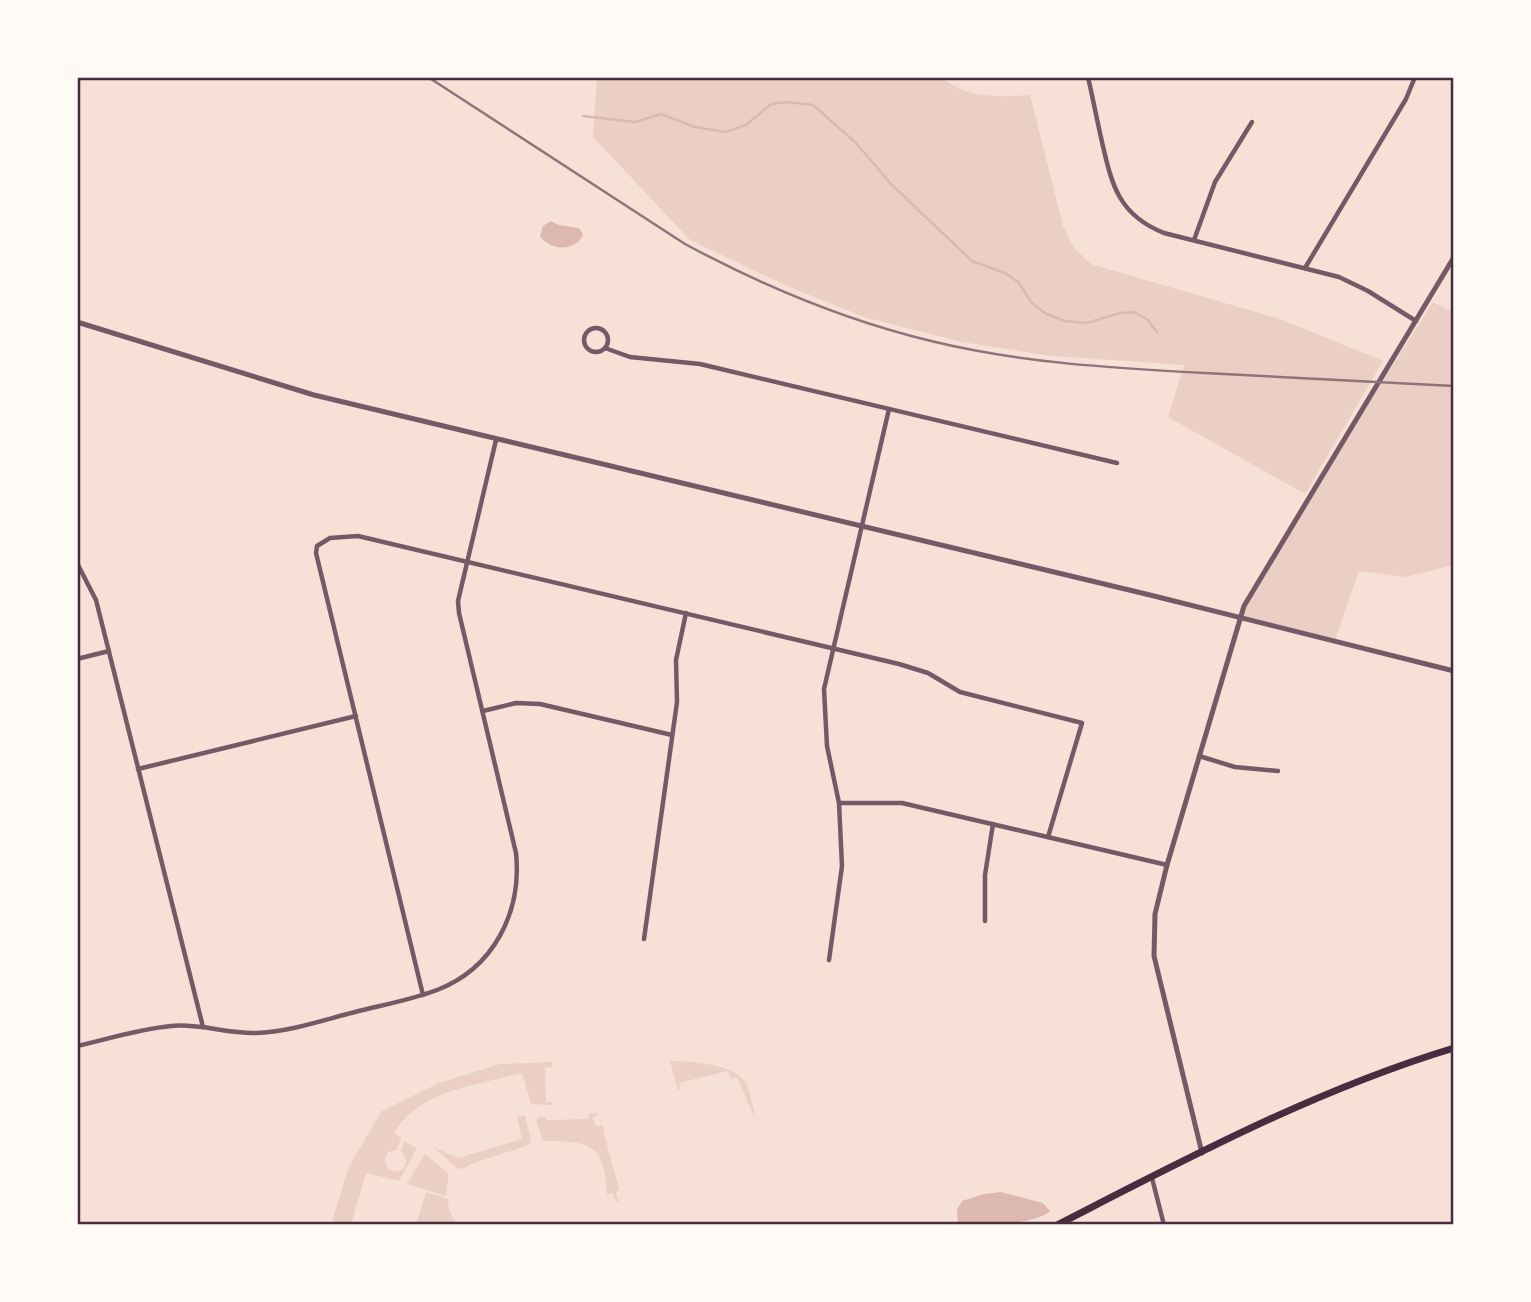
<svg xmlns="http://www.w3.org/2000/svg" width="1531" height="1302" font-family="Helvetica,sans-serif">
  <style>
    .green { fill: #ebcfc5 }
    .water { fill: #dcb8b0 }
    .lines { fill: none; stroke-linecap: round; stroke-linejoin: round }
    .stream { stroke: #dcb8b0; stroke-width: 2.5 }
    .minor { stroke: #755966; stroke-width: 4.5 }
    .tertiary { stroke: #755966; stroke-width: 5 }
    .trunk { stroke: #4a2c40; stroke-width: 7 }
    .rail { stroke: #8f747c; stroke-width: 2.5 }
    .neatline { fill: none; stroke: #4a2c40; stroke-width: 2.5 }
  </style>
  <rect width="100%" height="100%" fill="#f7e1d7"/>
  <g class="green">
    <path d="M 597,77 L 941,77 C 967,99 998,97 1030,95 L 1063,226 L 1074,248 L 1091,264 L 1280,319 L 1383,361 L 1305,494 L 1168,417 L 1184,365 L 1052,356 L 962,342 L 867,318 L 789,287 L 690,240 L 593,137 Z"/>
    <polygon points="1433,302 1454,313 1454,565 1406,577 1359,571 1335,640 1241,616 1354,426"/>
    <path d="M 670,1061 C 690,1061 737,1064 746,1084 C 751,1095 753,1109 756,1121 L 737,1077 L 731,1079 L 728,1071 L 679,1083 L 680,1089 L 678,1090 Z"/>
    <path d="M 552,1062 L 552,1067 L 545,1068 L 546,1102 L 553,1102 L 551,1105 L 531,1104 L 522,1073 C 479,1085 419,1090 394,1133 L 401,1137 L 397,1150 L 388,1152 L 385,1159 L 388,1169 L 398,1172 L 404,1168 L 407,1161 L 401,1151 L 404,1141 L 417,1148 L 399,1181 L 366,1173 L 351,1225 L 335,1225 L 333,1218 L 349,1166 L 382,1111 L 439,1083 L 500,1064 Z"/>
    <path d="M 589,1113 L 600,1114 L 593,1118 L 596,1126 L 602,1125 L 605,1130 L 603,1131 L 619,1188 L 616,1193 L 618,1201 L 616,1202 L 613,1193 L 607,1195 C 605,1144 591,1141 543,1141 L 536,1120 L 538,1117 L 545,1117 L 547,1120 L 588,1119 Z"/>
    <polygon points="525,1115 531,1141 529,1145 471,1164 463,1169 457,1168 433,1147 458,1158 522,1139 517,1117"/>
    <polygon points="425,1154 449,1174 446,1196 407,1184"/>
    <polygon points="426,1192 448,1199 449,1210 457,1225 450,1222 436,1225 416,1225"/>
  </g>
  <g class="water">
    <path d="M 551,221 L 559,225 L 579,228 L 583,234 C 577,252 550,251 540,236 L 543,226 Z"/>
    <path d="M 1001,1192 L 1043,1203 L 1050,1211 C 1037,1225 978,1225 958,1225 L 957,1210 L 962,1201 L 984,1194 Z"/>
  </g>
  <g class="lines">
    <polyline class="stream" points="583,116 635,122 661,114 695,127 725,132 746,125 771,104 787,102 813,105 856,143 892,185 972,261 1005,273 1018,282 1032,303 1046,314 1065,321 1087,323 1120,313 1133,312 1147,319 1157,332"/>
    <g class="minor">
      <path d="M 1088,77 C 1093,99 1097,120 1102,142 C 1112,186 1119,215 1164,233 L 1339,277 L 1368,291 L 1416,321"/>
      <polyline points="1194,240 1215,182 1252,122"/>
      <polyline points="1305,268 1406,99 1415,77"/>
      <circle cx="596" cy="340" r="12"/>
      <polyline points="605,348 630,357 700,364 1117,463"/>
      <polyline points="77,563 96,600 203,1027"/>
      <polyline points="77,659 109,651"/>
      <polyline points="483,711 516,703 540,704 672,735"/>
      <polyline points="1199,756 1235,767 1278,771"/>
      <polyline points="138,769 356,716"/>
      <polyline points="839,803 902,803 1167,865"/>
      <polyline points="985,921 985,875 993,824"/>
      <polyline points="644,939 677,702 676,660 686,613"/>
      <polyline points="829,960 842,866 839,803 827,746 824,689 889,409"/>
      <polyline points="423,995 316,553 317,546 330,538 358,536 899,664 928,673 960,692 1082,723 1048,837"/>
      <path d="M 77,1046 C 108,1039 139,1029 171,1026 C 200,1023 227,1034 256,1033 C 289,1032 323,1020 355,1012 C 382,1005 411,1000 437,990 C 494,968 522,912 516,853 L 459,613 L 458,601 L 496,440"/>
      <polyline points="1152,1178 1164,1225"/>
    </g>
    <g class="tertiary">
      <polyline points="77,322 314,395 1150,595 1454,671"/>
      <polyline points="1202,1153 1154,956 1155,914 1167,865 1244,606 1454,257"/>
    </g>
    <path class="trunk" d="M 1057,1225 C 1186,1159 1315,1090 1454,1048"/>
    <path class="rail" d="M 428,77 L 685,244 C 763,286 844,320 931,341 C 1021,363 1112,368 1205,373 C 1288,378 1371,382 1454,386"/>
  </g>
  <rect width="1531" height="1302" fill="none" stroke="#fffaf5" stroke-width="158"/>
  <rect x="79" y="79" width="1373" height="1144" class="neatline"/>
</svg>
